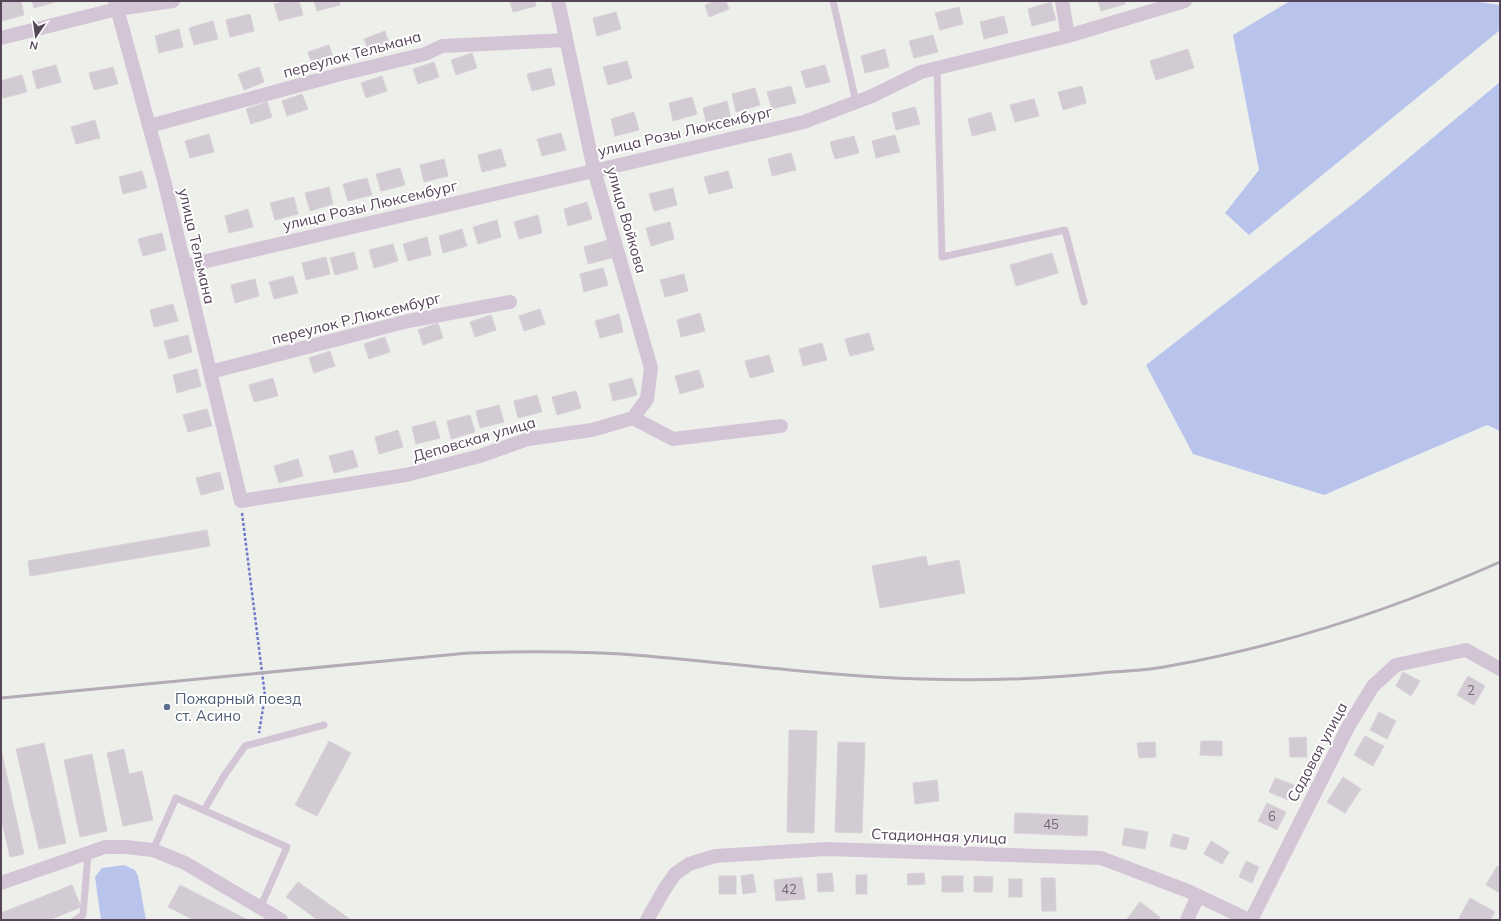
<svg xmlns="http://www.w3.org/2000/svg" width="1501" height="921" font-family="Mulish,sans-serif">
  <style>
    .green { fill: #b9c4ed }
    .building { fill: #d3cbd3; stroke: #d8d0d7 }
    .lines { fill: none; stroke-linecap: round; stroke-linejoin: round }
    .path { stroke: #717acb; stroke-width: 2.5; stroke-dasharray: 3 2; stroke-linecap: butt }
    .service { stroke: #d4c5d6; stroke-width: 7 }
    .minor { stroke: #d4c5d6; stroke-width: 14 }
    .rail { stroke: #b4acb4; stroke-width: 3 }
    .service-dot { fill: #5c6f8a; stroke: #fff; stroke-width: 1.5 }
    .labels { text-anchor: middle; dominant-baseline: central; stroke-width: 4; stroke-linejoin: round; paint-order: stroke }
    .number-label { font-size: 13px; fill: #756678 }
    .street-label { font-size: 15px; fill: #564459; stroke: #fff }
    .service-label { font-size: 15px; fill: #4e5e75; stroke: #fff; text-anchor: start }
  </style>
  <rect width="100%" height="100%" fill="#edefeb"/>
  <g class="green">
    <polygon points="1290,1 1472,1 1500,5 1500,30 1249,235 1225,213 1259,170 1233,35"/>
    <polygon points="1500,82 1500,431 1487,425 1324,495 1193,454 1146,365 1358,200"/>
    <polygon points="124,865 135,870 138,876 146,920 101,920 95,877 102,868"/>
  </g>
  <g class="building">
    <polygon points="7,1 21,1 24,15 1,21 1,3"/>
    <polygon points="32,1 58,1 34,8"/>
    <polygon points="287,1 299,1 303,15 279,21 274,4"/>
    <polygon points="314,1 339,1 340,5 317,11"/>
    <polygon points="510,1 535,1 536,6 513,12"/>
    <polygon points="715,1 726,1 729,9 709,17 705,5"/>
    <polygon points="1098,1 1124,1 1125,4 1101,11"/>
    <polygon points="1051,2 1056,20 1032,26 1028,9"/>
    <polygon points="959,7 963,24 940,30 935,13"/>
    <polygon points="616,12 621,29 597,36 593,18"/>
    <polygon points="250,14 254,31 230,37 226,20"/>
    <polygon points="1004,16 1008,33 984,39 980,22"/>
    <polygon points="213,21 218,39 194,45 189,28"/>
    <polygon points="179,29 183,47 159,53 155,36"/>
    <polygon points="385,31 390,47 370,54 364,39"/>
    <polygon points="933,35 938,52 914,58 909,41"/>
    <polygon points="329,45 334,60 313,68 308,52"/>
    <polygon points="885,49 889,67 865,73 861,56"/>
    <polygon points="1188,49 1194,68 1156,80 1150,61"/>
    <polygon points="472,53 477,68 456,75 451,60"/>
    <polygon points="627,61 632,78 608,85 603,67"/>
    <polygon points="434,62 439,77 418,84 413,69"/>
    <polygon points="56,65 61,82 37,89 32,71"/>
    <polygon points="825,65 830,82 806,88 801,71"/>
    <polygon points="113,67 118,84 94,90 89,73"/>
    <polygon points="259,67 264,82 244,90 238,74"/>
    <polygon points="551,68 555,85 532,91 527,74"/>
    <polygon points="22,75 27,92 3,98 1,81"/>
    <polygon points="382,76 387,91 366,98 361,83"/>
    <polygon points="791,86 796,103 772,109 767,92"/>
    <polygon points="1082,86 1086,103 1063,110 1058,92"/>
    <polygon points="755,88 760,105 736,112 732,94"/>
    <polygon points="302,94 308,109 287,116 282,101"/>
    <polygon points="692,97 697,114 673,121 669,103"/>
    <polygon points="1034,99 1039,116 1015,122 1010,105"/>
    <polygon points="727,101 731,119 707,125 703,108"/>
    <polygon points="267,102 272,117 251,124 246,109"/>
    <polygon points="915,107 920,124 896,130 892,113"/>
    <polygon points="634,112 639,130 615,136 611,119"/>
    <polygon points="991,112 996,130 972,136 968,119"/>
    <polygon points="95,120 100,138 76,144 71,127"/>
    <polygon points="561,133 566,150 542,156 537,139"/>
    <polygon points="209,134 214,152 190,158 185,141"/>
    <polygon points="895,135 900,152 876,158 872,141"/>
    <polygon points="854,136 859,153 835,159 830,142"/>
    <polygon points="501,149 506,166 482,172 478,155"/>
    <polygon points="791,153 796,170 772,176 768,159"/>
    <polygon points="444,159 448,176 424,182 420,165"/>
    <polygon points="400,168 405,185 381,191 376,174"/>
    <polygon points="142,171 147,188 123,194 119,177"/>
    <polygon points="728,171 733,188 709,194 704,177"/>
    <polygon points="367,178 372,195 348,201 343,184"/>
    <polygon points="329,187 333,204 310,211 305,193"/>
    <polygon points="673,188 677,205 654,211 649,194"/>
    <polygon points="294,197 298,214 275,220 270,203"/>
    <polygon points="587,202 592,219 568,226 564,209"/>
    <polygon points="248,209 253,227 229,233 225,216"/>
    <polygon points="538,215 542,233 519,239 514,222"/>
    <polygon points="497,220 501,237 478,244 473,227"/>
    <polygon points="670,222 674,239 651,246 646,228"/>
    <polygon points="462,229 467,246 443,253 439,236"/>
    <polygon points="162,233 166,250 143,256 138,239"/>
    <polygon points="427,237 431,255 408,261 403,244"/>
    <polygon points="608,240 612,258 588,264 584,247"/>
    <polygon points="393,244 398,261 374,268 369,250"/>
    <polygon points="354,252 358,269 335,275 330,258"/>
    <polygon points="1052,253 1058,273 1016,286 1010,265"/>
    <polygon points="326,257 330,274 306,280 302,263"/>
    <polygon points="603,268 608,285 584,292 580,274"/>
    <polygon points="684,274 688,291 665,297 660,280"/>
    <polygon points="293,276 298,293 274,299 269,282"/>
    <polygon points="255,279 259,296 235,303 231,285"/>
    <polygon points="173,304 178,321 154,327 150,310"/>
    <polygon points="540,309 545,324 524,331 519,316"/>
    <polygon points="700,313 705,331 681,337 677,320"/>
    <polygon points="619,314 623,332 600,338 595,321"/>
    <polygon points="491,315 496,330 475,337 470,322"/>
    <polygon points="438,323 443,338 423,345 418,330"/>
    <polygon points="869,333 874,350 850,356 845,339"/>
    <polygon points="188,335 192,352 169,359 164,341"/>
    <polygon points="385,337 390,352 369,359 364,344"/>
    <polygon points="822,343 827,360 803,366 799,349"/>
    <polygon points="330,351 335,366 314,373 309,358"/>
    <polygon points="769,355 774,372 750,378 745,361"/>
    <polygon points="197,369 201,386 177,393 173,375"/>
    <polygon points="699,370 704,387 680,394 675,376"/>
    <polygon points="273,378 278,396 254,402 249,385"/>
    <polygon points="632,378 637,395 613,401 609,384"/>
    <polygon points="576,391 581,408 557,415 552,397"/>
    <polygon points="537,395 542,412 518,418 514,401"/>
    <polygon points="499,405 504,422 480,428 476,411"/>
    <polygon points="207,409 212,426 188,432 183,415"/>
    <polygon points="470,415 475,432 451,439 447,421"/>
    <polygon points="435,421 440,438 416,444 412,427"/>
    <polygon points="398,430 403,447 379,454 375,437"/>
    <polygon points="353,450 358,467 334,473 329,456"/>
    <polygon points="298,459 303,476 279,483 274,466"/>
    <polygon points="220,472 224,489 201,495 196,478"/>
    <polygon points="207,530 210,546 30,576 28,561"/>
    <polygon points="926,556 928,566 959,560 965,593 880,608 872,566"/>
    <polygon points="1403,672 1420,681 1411,696 1396,686"/>
    <polygon points="1468,676 1485,686 1474,705 1457,695"/>
    <polygon points="1379,712 1396,721 1387,739 1370,730"/>
    <polygon points="789,730 817,731 814,833 787,832"/>
    <polygon points="1365,736 1384,746 1373,766 1354,755"/>
    <polygon points="1306,737 1307,757 1290,757 1289,738"/>
    <polygon points="329,741 351,753 317,816 295,805"/>
    <polygon points="1201,741 1222,741 1222,756 1200,755"/>
    <polygon points="838,742 865,743 862,833 835,832"/>
    <polygon points="1155,742 1156,757 1139,758 1137,743"/>
    <polygon points="44,743 66,843 39,849 16,749"/>
    <polygon points="1,749 24,854 10,857 1,818"/>
    <polygon points="124,749 129,774 142,771 153,820 123,826 107,753"/>
    <polygon points="92,754 107,831 80,837 64,760"/>
    <polygon points="1343,777 1361,789 1345,813 1327,802"/>
    <polygon points="1275,778 1294,785 1288,800 1269,792"/>
    <polygon points="937,780 939,801 915,804 913,783"/>
    <polygon points="1267,803 1286,812 1277,830 1258,821"/>
    <polygon points="1015,813 1088,816 1087,836 1014,833"/>
    <polygon points="1125,828 1148,832 1145,849 1122,845"/>
    <polygon points="1173,834 1189,838 1186,850 1170,846"/>
    <polygon points="1211,841 1229,852 1222,864 1204,854"/>
    <polygon points="1246,861 1259,867 1252,883 1239,877"/>
    <polygon points="1497,866 1500,867 1500,893 1486,885"/>
    <polygon points="832,873 834,891 818,892 817,874"/>
    <polygon points="924,873 925,884 908,885 907,874"/>
    <polygon points="753,874 756,892 743,894 741,876"/>
    <rect x="856" y="875" width="11" height="19"/>
    <rect x="719" y="876" width="17" height="18"/>
    <rect x="942" y="876" width="21" height="16"/>
    <polygon points="974,876 993,877 992,892 974,892"/>
    <polygon points="802,877 805,899 776,901 774,880"/>
    <polygon points="1041,878 1055,878 1056,911 1042,911"/>
    <rect x="1009" y="879" width="13" height="18"/>
    <polygon points="298,882 351,920 318,920 286,897"/>
    <polygon points="72,885 81,907 49,920 1,920 1,913"/>
    <polygon points="180,885 248,920 194,920 168,907"/>
    <polygon points="1470,898 1495,912 1490,920 1458,920"/>
    <polygon points="1140,902 1160,917 1158,920 1127,919"/>
  </g>
  <g class="lines">
    <polyline class="path" points="242,513 265,696 259,733"/>
    <g class="service">
      <polyline points="833,1 856,102"/>
      <polyline points="937,68 942,257 1065,230 1084,302"/>
      <polyline points="204,810 224,776 245,746 324,725"/>
      <polyline points="153,850 176,798 287,847 260,908"/>
      <polyline points="75,920 83,915 88,854"/>
    </g>
    <g class="minor">
      <polyline points="115,1 165,184 241,501 406,475 480,456 528,439 592,430 633,418 673,439 781,426"/>
      <polyline points="558,1 594,170 651,368 647,399 633,418"/>
      <polyline points="1062,1 1068,36"/>
      <polyline points="1,38 117,9 173,1"/>
      <polyline points="149,126 337,75 425,54 442,46 566,40"/>
      <polyline points="185,266 804,122 872,96 921,72 1068,36 1185,1"/>
      <polyline points="210,372 408,321 510,302"/>
      <polyline points="1,883 105,847 126,847 153,850 185,863 281,920"/>
      <polyline points="647,920 664,890 675,874 689,864 715,856 826,849 1101,858 1188,891 1249,920"/>
      <polyline points="1187,920 1198,896"/>
      <polyline points="1251,920 1348,727 1373,686 1396,665 1466,650 1500,669"/>
    </g>
    <path class="rail" d="M 1,698 L 468,653 C 528,651 588,651 647,656 C 738,664 830,676 921,679 C 984,681 1048,679 1111,672 C 1130,671 1150,670 1169,666 C 1283,646 1394,609 1500,562"/>
  </g>
  <circle class="service-dot" cx="167" cy="707" r="4"/>
  <g class="labels">
    <g class="number-label">
      <text x="1471" y="690">2</text>
      <text x="1272" y="816">6</text>
      <text x="1051" y="824">45</text>
      <text x="789" y="889">42</text>
    </g>
    <g class="street-label">
      <text transform="translate(352 54) rotate(-15)">переулок Тельмана</text>
      <text transform="translate(685 131) rotate(-13)">улица Розы Люксембург</text>
      <text transform="translate(370 205) rotate(-13)">улица Розы Люксембург</text>
      <text transform="translate(627 220) rotate(74)">улица Войкова</text>
      <text transform="translate(197 246) rotate(77)">улица Тельмана</text>
      <text transform="translate(356 318) rotate(-14)">переулок Р.Люксембург</text>
      <text transform="translate(474 439) rotate(-16)">Деповская улица</text>
      <text transform="translate(1317 752) rotate(-62)">Садовая улица</text>
      <text transform="translate(939 836) rotate(2)">Стадионная улица</text>
    </g>
    <g class="service-label">
      <text x="175" y="698">Пожарный поезд<tspan x="175" dy="17">ст. Асино</tspan></text>
    </g>
  </g>
  <rect width="1501" height="921" fill="none" stroke="#564459" stroke-width="4"/>
  <g transform="translate(36 36) rotate(193)" stroke="#ffffff" stroke-width="3" paint-order="stroke">
  <path d="M0-3L7 15L0 10L-7 15Z" fill="#564459"/>
  <text y="-6" font-size="11" font-weight="bold" text-anchor="middle" fill="#564459">N</text>
  </g>
</svg>
